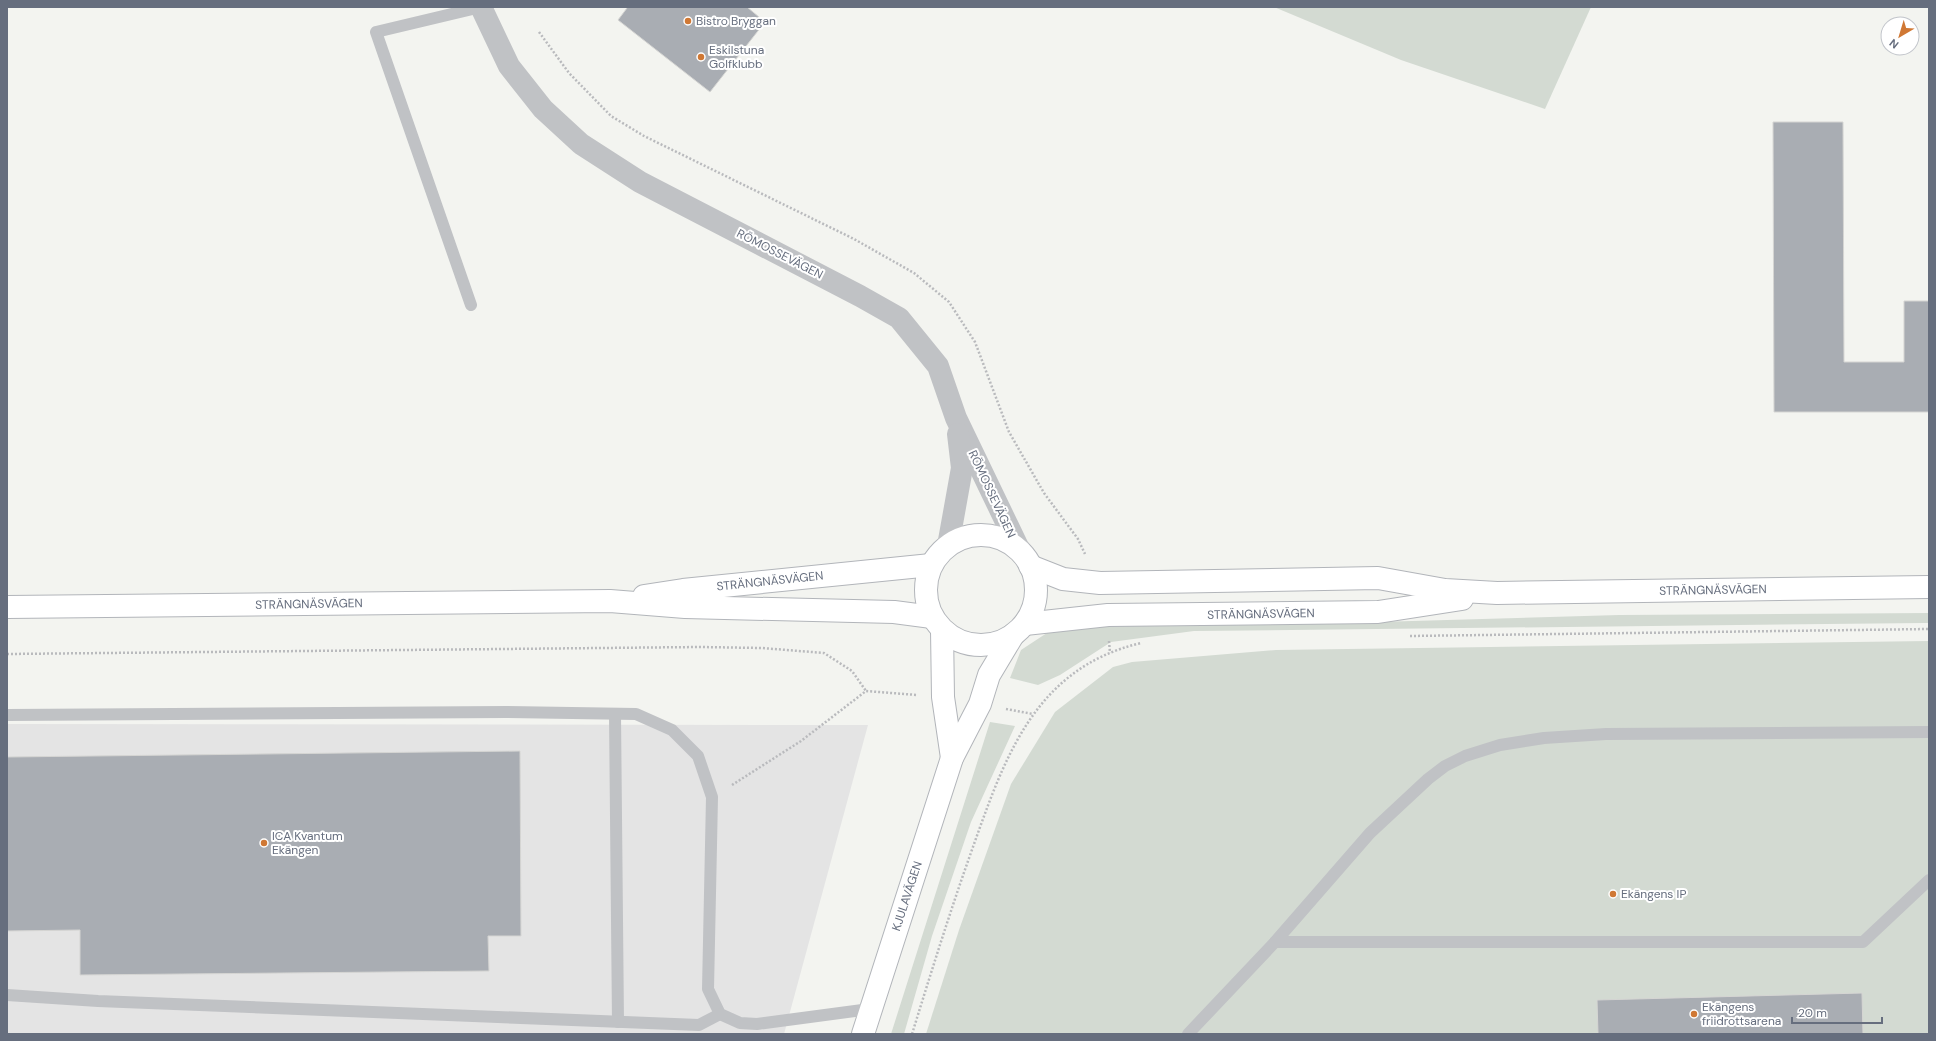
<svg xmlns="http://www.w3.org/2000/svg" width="1936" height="1041" font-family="'DM Sans',sans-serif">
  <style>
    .built { fill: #e4e4e4 }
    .green { fill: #d3dad2 }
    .building { fill: #a9adb3; stroke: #d5d5d3 }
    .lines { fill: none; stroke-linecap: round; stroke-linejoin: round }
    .secondary-casing { stroke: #b2b5ba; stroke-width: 24 }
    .path { stroke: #b9babd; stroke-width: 2.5; stroke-dasharray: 2 2; stroke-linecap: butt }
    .lane { stroke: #c0c2c5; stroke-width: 12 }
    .street { stroke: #c0c2c5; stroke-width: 22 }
    .secondary { stroke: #fff; stroke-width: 22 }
    .poi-dot { fill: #d07834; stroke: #fff; stroke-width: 1.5 }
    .labels { text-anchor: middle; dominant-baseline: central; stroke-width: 4; stroke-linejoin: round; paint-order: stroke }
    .poi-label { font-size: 12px; fill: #666e7e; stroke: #fff; text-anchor: start }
    .street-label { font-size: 12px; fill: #666e7e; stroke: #fff }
  </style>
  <rect width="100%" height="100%" fill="#f3f4f0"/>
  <polygon class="built" points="7,724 868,725 784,1034 7,1034"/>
  <g class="green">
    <polygon points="1274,7 1591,7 1545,109 1401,60"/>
    <polygon points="1929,613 1929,623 1923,623 1194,631 1111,642 1060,675 1038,685 1010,678 1021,650 1053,629 1106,625 1342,623 1619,615"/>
    <polygon points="1929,641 1929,1034 926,1034 959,930 1011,784 1055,712 1113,667 1132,662 1276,650"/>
    <polygon points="990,722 1015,726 971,822 932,936 904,1034 891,1034"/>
  </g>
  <g class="building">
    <polygon points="625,7 747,7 765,22 710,92 618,20 627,8"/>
    <polygon points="1773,122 1843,122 1844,362 1904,362 1904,301 1929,301 1929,412 1774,412"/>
    <polygon points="520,751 521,936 488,936 489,971 80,975 80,930 7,931 7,757"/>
    <polygon points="1862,993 1863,1034 1598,1034 1597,1000"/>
  </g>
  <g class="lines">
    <defs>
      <g id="secondary">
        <circle cx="981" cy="590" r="55"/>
        <polyline points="1030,566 1063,579 1100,583 1378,578 1445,590 1497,593 1929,587"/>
        <polyline points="644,596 683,590 931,565"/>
        <polyline points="7,607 610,601 685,607 894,612 932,617"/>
        <polyline points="1025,624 1108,615 1378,612 1462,599"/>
        <polyline points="942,630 943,697 952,758"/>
        <polyline points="863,1034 952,758 980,704 989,675 1013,635"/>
      </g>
    </defs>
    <use href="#secondary" class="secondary-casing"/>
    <g class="path">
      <polyline points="539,32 569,73 611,116 644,136 854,239 914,273 949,302 975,342 1009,432 1044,493 1078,539 1085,554"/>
      <polyline points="1410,636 1929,629"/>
      <polyline points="1109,641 1110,653"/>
      <polyline points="7,654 700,647 762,648 824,653 852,671 866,691"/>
      <polyline points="1006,709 1033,714"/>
      <polyline points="732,785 801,741 866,691 917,695"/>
      <path d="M 912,1034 C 930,976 948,918 968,861 C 1002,766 1030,669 1141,643"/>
    </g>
    <g class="lane">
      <polyline points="471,305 376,32 481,7"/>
      <polyline points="615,714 618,1022"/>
      <polyline points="7,715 506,712 636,714 672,730 698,756 712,797 708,989 720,1014 740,1023 757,1024 870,1009"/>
      <polyline points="1275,942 1863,942 1929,880"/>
      <polyline points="7,995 98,1001 699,1025 720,1014"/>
      <polyline points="1188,1034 1275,942 1370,833 1428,779 1445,766 1465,756 1500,745 1544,738 1606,734 1929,732"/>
    </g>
    <g class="street">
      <polyline points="481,7 509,66 543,109 581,144 640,182 860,296 899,318 938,366 956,418 1020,551"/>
      <polyline points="948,546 962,468 958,434"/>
    </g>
    <use href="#secondary" class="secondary"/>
  </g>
  <g class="poi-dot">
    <circle cx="688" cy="21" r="4"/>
    <circle cx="701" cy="57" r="4"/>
    <circle cx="264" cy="843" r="4"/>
    <circle cx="1613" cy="894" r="4"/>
    <circle cx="1694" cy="1014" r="4"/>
  </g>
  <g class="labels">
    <g class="poi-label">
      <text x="696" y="21">Bistro Bryggan</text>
      <text x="709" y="50">Eskilstuna<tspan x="709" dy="14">Golfklubb</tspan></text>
      <text x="272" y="836">ICA Kvantum<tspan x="272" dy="14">Ekängen</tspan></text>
      <text x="1621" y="894">Ekängens IP</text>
      <text x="1702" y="1007">Ekängens<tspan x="1702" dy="14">friidrottsarena</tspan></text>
    </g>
    <g class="street-label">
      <text transform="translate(780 254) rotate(27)">RÖMOSSEVÄGEN</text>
      <text transform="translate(992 494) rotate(65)">RÖMOSSEVÄGEN</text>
      <text transform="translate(770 581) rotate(-6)">STRÄNGNÄSVÄGEN</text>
      <text transform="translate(1713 590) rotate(-1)">STRÄNGNÄSVÄGEN</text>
      <text transform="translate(309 604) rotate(-1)">STRÄNGNÄSVÄGEN</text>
      <text transform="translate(1261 614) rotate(-1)">STRÄNGNÄSVÄGEN</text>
      <text transform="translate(907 896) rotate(-72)">KJULAVÄGEN</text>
    </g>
  </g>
  <rect width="1936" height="1041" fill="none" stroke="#666e7e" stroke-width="16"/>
  <g transform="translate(1900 36) rotate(218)"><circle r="19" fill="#ffffff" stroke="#c2c5cb"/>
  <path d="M0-3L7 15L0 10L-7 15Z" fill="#d07834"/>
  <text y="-6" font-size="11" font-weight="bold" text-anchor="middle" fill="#666e7e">N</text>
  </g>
  <path d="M1792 1017v6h90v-6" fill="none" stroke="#666e7e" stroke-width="2"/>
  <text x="1798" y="1017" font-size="12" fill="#666e7e" stroke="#ffffff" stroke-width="3" paint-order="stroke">20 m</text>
</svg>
